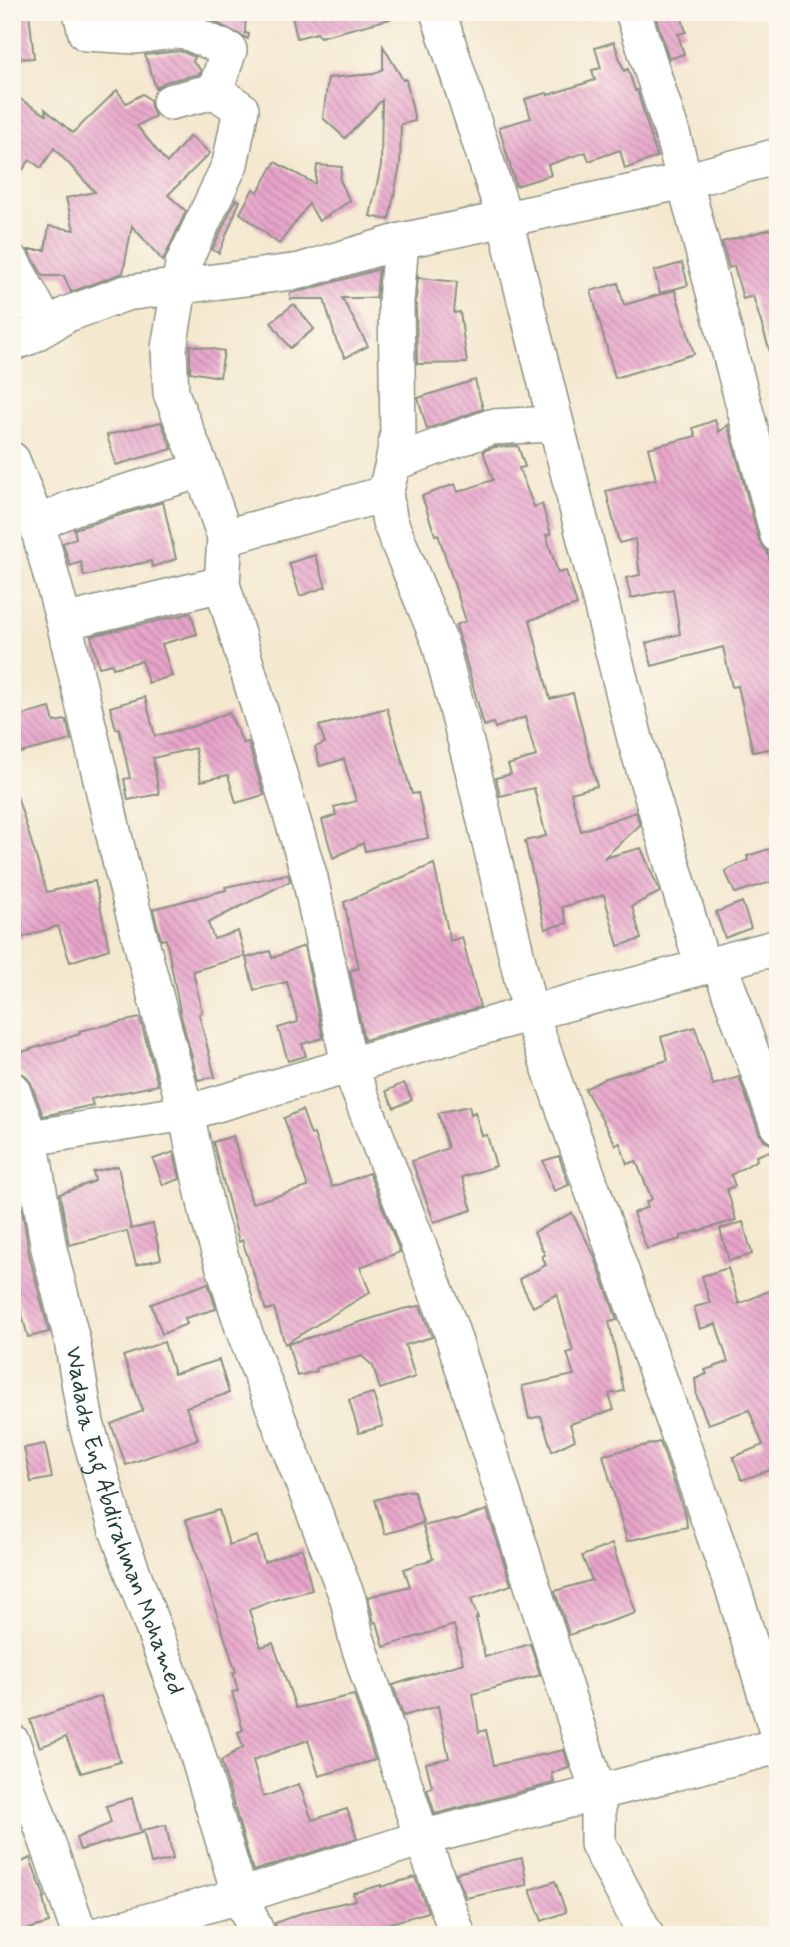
<svg xmlns="http://www.w3.org/2000/svg" width="790" height="1947" font-family="Mynerve,sans-serif">
  <style>
    .building { fill: url(#building-back-hatch) }
    .lines { fill: none; stroke-linecap: round; stroke-linejoin: round }
    .minor-casing { stroke: #8a9282; stroke-width: 38 }
    .minor { stroke: #fff; stroke-width: 35 }
    .labels { text-anchor: middle; dominant-baseline: central; stroke-width: 5; stroke-linejoin: round; paint-order: stroke }
    .street-label { font-size: 24px; fill: #1f3d34; stroke: #fbf7ec }
  </style>
  <defs>
    <pattern id="building-back-hatch" width="6" height="6" patternUnits="userSpaceOnUse" patternTransform="scale(1.75)"><rect width="6" height="6" fill="#e8a4ca"/><path d="M-1 5l2 2M0 0l6 6M5-1l2 2" fill="none" stroke="#bb87a5"/></pattern>
  </defs>
  <rect width="100%" height="100%" fill="#fbf7ec"/>
  <filter id="ink" filterUnits="userSpaceOnUse"><feTurbulence type="fractalNoise" baseFrequency=".0143" numOctaves="2"/><feDisplacementMap in="SourceGraphic" scale="14" xChannelSelector="R" yChannelSelector="G"/><feConvolveMatrix kernelMatrix="1 2 1 2 8 2 1 2 1" color-interpolation-filters="sRGB"/></filter>
  <filter id="wash" filterUnits="userSpaceOnUse"><feTurbulence type="fractalNoise" baseFrequency=".00686" numOctaves="4" result="noise"/><feDisplacementMap in="SourceGraphic" scale="28" xChannelSelector="R" yChannelSelector="G"/><feGaussianBlur stdDeviation="1.57" result="paint"/><feColorMatrix in="noise" values="0 0 0 0 0 0 0 0 0 0 0 0 0 0 0 0 0 1.4 0 .05"/><feComposite in="paint" operator="in"/></filter>
  <g filter="url(#wash)">
    <rect width="100%" height="100%" fill="#f4e8cf"/>
    <g id="blocks">
      <g class="building">
        <polygon points="12,12 29,12 34,58 12,59"/>
        <polygon points="218,12 246,12 245,33 249,34 248,39 211,20 217,23"/>
        <polygon points="291,12 389,12 390,19 320,37 317,33 297,38"/>
        <polygon points="654,12 680,12 686,32 678,34 684,54 669,59"/>
        <polygon points="614,42 624,71 628,69 635,91 637,90 657,157 625,169 620,150 589,161 586,152 548,165 551,175 516,186 499,127 531,118 525,99 547,93 548,95 595,80 592,70 601,68 595,48"/>
        <polygon points="383,46 403,80 406,79 415,121 401,124 400,165 389,220 370,216 381,166 382,100 345,138 323,118 328,78 374,74 383,69"/>
        <polygon points="180,51 195,57 193,62 201,70 200,74 165,82 156,88 145,55"/>
        <polygon points="117,90 126,103 143,94 150,100 151,107 155,116 137,126 167,163 190,136 210,153 168,195 186,211 163,261 132,226 123,273 71,292 64,276 43,276 28,250 45,250 49,226 74,230 66,198 95,192 54,148 41,168 30,160 12,184 12,94 46,115 45,109 73,133"/>
        <polygon points="275,162 315,184 317,165 342,167 340,180 350,201 319,221 309,204 279,244 240,213 253,189 258,192"/>
        <polygon points="236,199 240,201 219,253 212,250"/>
        <polygon points="778,227 778,361 773,362 753,296 743,299 734,266 729,268 722,242"/>
        <polygon points="682,263 688,285 660,293 654,271"/>
        <polygon points="379,269 376,298 342,298 368,346 345,358 336,340 324,299 290,299 290,293 306,290"/>
        <polygon points="418,276 419,278 457,282 454,313 460,312 467,363 417,364 416,303"/>
        <polygon points="618,283 624,305 675,290 694,354 615,378 591,291"/>
        <polygon points="294,304 314,329 290,348 271,322"/>
        <polygon points="190,345 224,351 220,377 190,372"/>
        <polygon points="475,380 483,409 427,429 418,398"/>
        <polygon points="715,420 719,432 728,425 759,540 767,551 778,587 778,747 753,752 738,686 732,687 723,647 652,666 646,643 680,634 673,589 631,598 626,578 640,575 635,539 619,543 606,491 656,479 648,448 696,436 693,428"/>
        <polygon points="161,422 172,449 116,465 107,435"/>
        <polygon points="518,446 525,467 519,468 534,507 542,504 551,534 546,535 558,573 566,571 576,602 577,605 530,620 550,699 573,693 597,786 571,793 581,831 636,812 640,825 604,858 641,848 660,892 632,906 641,939 618,946 604,895 562,907 567,923 545,929 525,841 546,836 534,788 500,796 496,778 511,774 508,765 536,756 525,717 495,728 493,723 484,726 456,625 466,621 438,534 435,535 422,496 455,484 458,492 493,480 483,451 495,447"/>
        <polygon points="163,502 176,559 152,567 151,561 84,576 81,562 70,566 63,543 76,538 74,529"/>
        <polygon points="315,555 326,587 300,596 289,563"/>
        <polygon points="191,613 197,634 162,644 172,676 148,683 142,661 113,668 112,664 99,667 91,636"/>
        <polygon points="145,697 155,736 198,725 229,712 243,743 248,742 264,795 236,803 228,775 201,781 195,748 153,758 159,794 128,800 124,779 130,778 119,728 116,729 110,707"/>
        <polygon points="50,708 54,722 66,720 71,740 12,755 12,718"/>
        <polygon points="387,708 412,794 418,793 428,838 365,851 363,843 333,858 322,820 336,815 334,807 356,801 344,759 320,766 315,747 325,743 319,726"/>
        <polygon points="16,793 47,892 95,881 109,949 70,962 58,926 17,939 12,922 12,906 21,903 12,875 12,794"/>
        <polygon points="778,846 778,880 735,893 725,871 748,860 747,856"/>
        <polygon points="434,864 450,941 462,937 480,1007 364,1040 350,971 359,968 344,902"/>
        <polygon points="288,874 290,881 208,923 214,939 238,931 245,956 193,971 202,1012 199,1014 215,1077 198,1080 181,1016 166,939 161,940 153,909 226,890 225,887"/>
        <polygon points="742,902 751,928 725,938 716,912"/>
        <polygon points="304,946 323,1038 302,1044 306,1056 288,1061 278,1028 298,1022 287,982 254,990 246,958 270,951 272,958"/>
        <polygon points="140,1018 158,1085 91,1099 93,1105 43,1116 31,1083 25,1075 17,1071 12,1055 80,1034 79,1031"/>
        <polygon points="695,1027 713,1085 739,1077 759,1133 765,1141 771,1144 773,1150 756,1156 757,1160 731,1175 735,1186 727,1189 736,1220 681,1236 681,1239 647,1249 633,1213 648,1207 646,1202 652,1199 636,1161 627,1164 620,1143 616,1145 585,1089 606,1078 668,1060 661,1037"/>
        <polygon points="404,1083 412,1100 394,1108 386,1091"/>
        <polygon points="469,1106 471,1114 475,1112 482,1136 487,1135 496,1166 462,1177 472,1210 434,1222 412,1161 448,1148 438,1113"/>
        <polygon points="302,1110 311,1135 314,1134 332,1187 369,1173 400,1252 360,1267 370,1292 285,1344 274,1308 266,1310 242,1240 239,1242 213,1142 233,1136 252,1203 308,1187 284,1118"/>
        <polygon points="174,1152 180,1179 163,1185 153,1159"/>
        <polygon points="559,1156 569,1185 554,1191 543,1161"/>
        <polygon points="118,1166 131,1229 153,1224 161,1259 136,1265 127,1231 69,1245 60,1194 95,1181 93,1172"/>
        <polygon points="22,1208 29,1254 49,1332 28,1337 18,1299 12,1301 12,1212"/>
        <polygon points="572,1213 594,1255 617,1320 609,1322 624,1391 609,1394 614,1410 570,1424 575,1440 552,1451 541,1416 529,1419 522,1386 574,1375 567,1353 573,1351 557,1294 533,1307 519,1279 546,1265 542,1256 545,1255 534,1232"/>
        <polygon points="743,1222 752,1254 729,1261 720,1229"/>
        <polygon points="728,1268 739,1304 778,1287 778,1480 772,1469 742,1480 733,1457 763,1445 749,1410 708,1424 697,1397 695,1379 707,1374 705,1370 728,1362 716,1324 700,1329 694,1307 710,1303 702,1276"/>
        <polygon points="208,1283 216,1309 185,1318 187,1324 162,1334 151,1304"/>
        <polygon points="420,1306 432,1337 405,1345 415,1377 380,1389 373,1366 362,1356 316,1368 317,1371 297,1376 288,1344 403,1309"/>
        <polygon points="164,1342 174,1374 219,1360 229,1393 186,1407 198,1439 126,1465 111,1424 143,1411 123,1356"/>
        <polygon points="373,1393 383,1426 359,1433 349,1400"/>
        <polygon points="660,1442 686,1517 687,1527 627,1541 603,1455"/>
        <polygon points="45,1444 52,1478 31,1482 24,1448"/>
        <polygon points="406,1491 414,1491 423,1523 385,1534 375,1500"/>
        <polygon points="219,1510 229,1545 257,1536 264,1562 302,1548 312,1590 278,1599 249,1610 261,1647 273,1643 296,1708 354,1695 375,1760 319,1776 308,1740 253,1760 263,1797 299,1784 312,1820 347,1809 357,1838 253,1871 221,1761 243,1747 238,1732 243,1730 232,1692 238,1691 233,1673 236,1672 186,1520"/>
        <polygon points="487,1510 511,1585 471,1599 478,1618 476,1618 485,1657 530,1644 540,1675 473,1694 479,1732 486,1730 494,1765 564,1750 569,1768 552,1773 554,1783 435,1814 427,1789 432,1787 426,1763 449,1758 438,1706 403,1716 393,1685 463,1663 454,1625 384,1647 377,1622 374,1623 368,1597 410,1586 404,1569 433,1559 423,1526 453,1519 454,1521"/>
        <polygon points="612,1544 636,1613 569,1635 555,1591 592,1580 582,1556"/>
        <polygon points="101,1696 120,1762 81,1773 66,1737 40,1747 30,1720"/>
        <polygon points="132,1798 141,1833 80,1850 76,1838 111,1823 106,1806"/>
        <polygon points="166,1825 173,1859 151,1864 143,1830"/>
        <polygon points="30,1858 45,1898 43,1899 49,1923 12,1934 12,1867"/>
        <polygon points="522,1858 527,1885 466,1898 456,1873"/>
        <polygon points="415,1877 428,1912 350,1935 278,1935 275,1923 304,1912 355,1900 353,1893 381,1885 381,1887"/>
        <polygon points="555,1881 566,1912 542,1921 530,1890"/>
      </g>
    </g>
  </g>
  <g filter="url(#ink)">
    <use href="#blocks" fill-opacity="0" stroke="#8a9282" stroke-width="2"/>
    <g class="lines">
      <defs>
        <g id="minor">
          <polyline points="81,12 86,33 136,36 183,30 229,50 215,91"/>
          <polyline points="438,12 505,220 635,739 703,967"/>
          <polyline points="633,12 672,133 778,535"/>
          <polyline points="170,102 215,91 241,109 230,164 183,264 169,348 171,393 202,470 225,537 222,584 310,878 349,1065 450,1327 598,1792 598,1844 646,1935"/>
          <polyline points="401,241 396,302 398,433 393,463 385,494 390,522 440,643 474,774 530,1013 734,1591 778,1735"/>
          <polyline points="12,262 47,326"/>
          <polyline points="12,343 29,337 68,314 126,293 300,271 401,241 685,181 778,156"/>
          <polyline points="12,460 37,524 64,622 122,869 186,1113 208,1216 244,1331 348,1599 356,1637 422,1838 240,1896 98,1935"/>
          <polyline points="393,463 491,427 556,424"/>
          <polyline points="37,524 72,508 202,470"/>
          <polyline points="225,537 385,494"/>
          <polyline points="64,622 222,584"/>
          <polyline points="719,963 778,1126"/>
          <path id="s1" d="M 12,1090 L 30,1138 L 49,1249 L 72,1340 L 86,1423 L 116,1527 L 188,1723 L 240,1896 L 258,1935"/>
          <polyline points="12,1144 30,1138 186,1113 530,1013 778,947"/>
          <polyline points="12,1742 80,1935"/>
          <polyline points="458,1935 422,1838 778,1746"/>
        </g>
      </defs>
      <use href="#minor" class="minor-casing"/>
      <use href="#minor" class="minor"/>
    </g>
  </g>
  <g class="labels">
    <g class="street-label">
      <text stroke="none"><textPath href="#s1" startOffset="446">Wadada Eng Abdirahman Mohamed</textPath></text>
    </g>
  </g>
  <rect width="790" height="1947" fill="none" stroke="#fbf7ec" stroke-width="42"/>
</svg>
